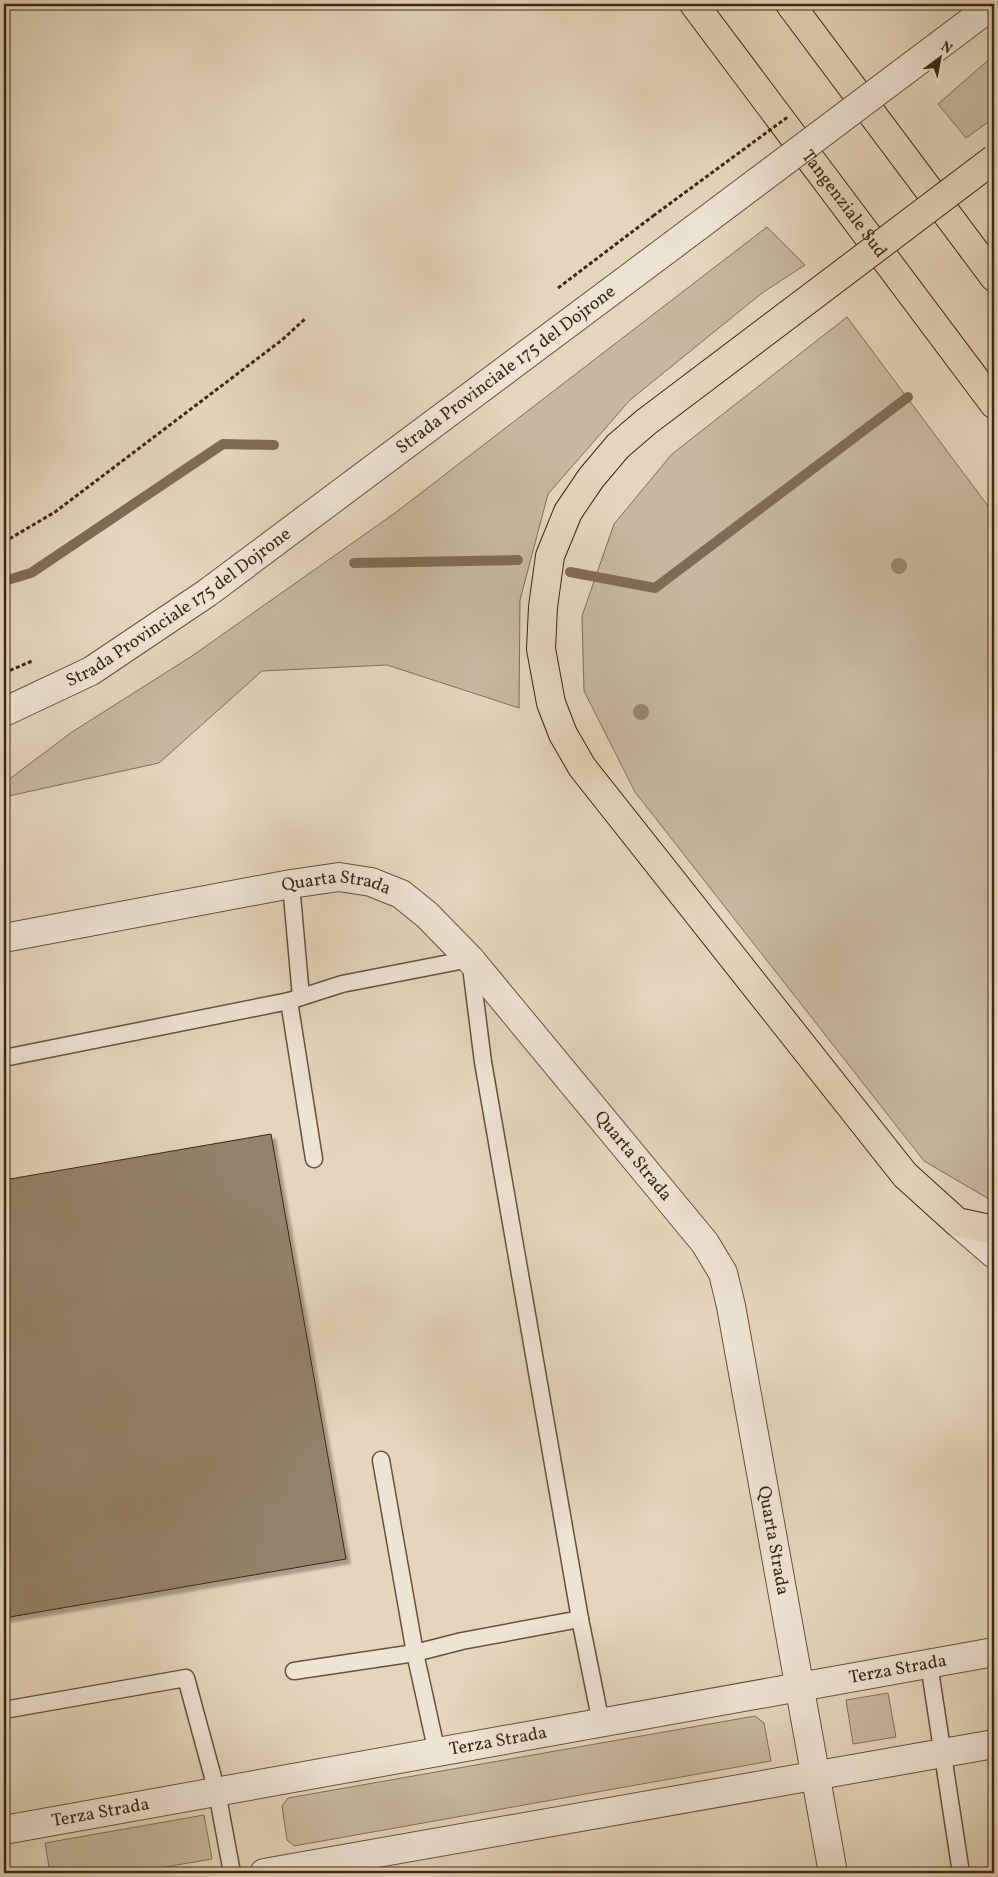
<svg xmlns="http://www.w3.org/2000/svg" width="998" height="1877" font-family="Vollkorn,serif">
  <style>
    .green { fill: #c7b99e; stroke: #817157 }
    .lines { fill: none; stroke-linecap: round; stroke-linejoin: round }
    .stream { stroke: #7e6d54; stroke-width: 10 }
    .building { fill: #938369; stroke: #3b2910; filter: url(#shadow) }
    .service-casing { stroke: #65543b; stroke-width: 19 }
    .minor-casing { stroke: #65543b; stroke-width: 30 }
    .tertiary-casing { stroke: #65543b; stroke-width: 30 }
    .motorway-casing { stroke: #3b2910; stroke-width: 30 }
    .path { stroke: #3b2910; stroke-width: 3; stroke-dasharray: 4 2.5; stroke-linecap: butt }
    .service { stroke: #ede4d3; stroke-width: 16 }
    .minor { stroke: #ede4d3; stroke-width: 28 }
    .tertiary { stroke: #ede4d3; stroke-width: 28 }
    .motorway { stroke: #e4d6bb; stroke-width: 28 }
    .tertiary-bridge-casing { stroke: #65543b; stroke-width: 30; stroke-linecap: butt }
    .motorway-bridge-casing { stroke: #3b2910; stroke-width: 30; stroke-linecap: butt }
    .path-bridge { stroke: #3b2910; stroke-width: 3; stroke-dasharray: 4 2.5; stroke-linecap: butt }
    .tertiary-bridge { stroke: #ede4d3; stroke-width: 28 }
    .motorway-bridge { stroke: #e4d6bb; stroke-width: 28 }
    .tree { fill: #96876c }
    .labels { text-anchor: middle; dominant-baseline: central; stroke-width: 4; stroke-linejoin: round; paint-order: stroke }
    .street-label { font-size: 18px; fill: #3b2910; stroke: #ede4d3 }
  </style>
  <defs>
    <filter id="shadow"><feDropShadow dx="4.5" dy="4.5" stdDeviation="1" flood-color="#0004"/></filter>
  </defs>
  <rect width="100%" height="100%" fill="#e4d6bb"/>
  <filter id="stains"><feTurbulence type="fractalNoise" baseFrequency=".004" numOctaves="4"/><feColorMatrix values="0 0 0 0 .2 0 0 0 0 .09 0 0 0 0 .02 0 0 0 .5 -.17"/></filter>
  <radialGradient id="worn" r=".72"><stop offset=".6" stop-color="#630" stop-opacity="0"/><stop offset="1" stop-color="#630" stop-opacity=".3"/></radialGradient>
  <g class="green">
    <polygon points="994,55 994,118 966,138 938,104"/>
    <polygon points="767,227 805,265 762,293 630,400 548,494 520,600 519,708 387,665 262,671 159,763 4,797 4,783 72,732 192,656 395,513"/>
    <polygon points="847,317 994,514 994,1202 924,1161 635,792 584,691 582,616 614,524 672,454"/>
    <polygon points="888,1693 896,1737 853,1744 846,1700"/>
    <polygon points="755,1716 764,1723 771,1761 294,1846 287,1840 282,1806 288,1798"/>
    <polygon points="204,1815 212,1859 130,1873 50,1873 45,1843"/>
  </g>
  <g class="lines">
    <g class="stream">
      <polyline points="354,563 518,560"/>
      <polyline points="570,572 655,588 908,397"/>
      <polyline points="4,581 31,573 223,444 274,445"/>
    </g>
  </g>
  <polygon class="building" points="271,1134 346,1559 4,1618 4,1180"/>
  <g class="lines">
    <defs>
      <g id="service">
        <polyline points="291,884 301,997"/>
        <polyline points="289,1001 314,1159"/>
        <polyline points="4,1058 289,1001 342,984 470,959 483,1062 580,1619 601,1723"/>
        <polyline points="381,1460 415,1653 437,1753"/>
        <polyline points="929,1664 961,1873"/>
        <polyline points="294,1671 415,1653 462,1641 580,1619"/>
        <polyline points="4,1710 186,1678 217,1792 232,1873"/>
      </g>
      <g id="minor">
        <path id="s1" d="M 4,938 L 291,884 L 339,877 L 371,882 L 401,894 L 427,915 L 470,959 L 705,1243 L 723,1273 L 731,1306 L 833,1873"/>
        <polyline points="957,1222 994,1254"/>
        <path id="s2" d="M 4,1830 L 994,1652"/>
        <polyline points="264,1873 994,1744"/>
      </g>
      <g id="tertiary">
        <path id="s3" d="M 4,712 L 91,671 L 207,593 L 673,245"/>
      </g>
      <g id="motorway">
        <path id="s4" d="M 694,4 L 994,404"/>
        <polyline points="790,4 994,277"/>
        <polyline points="789,314 646,422 618,446 591,478 568,512 550,556 543,607 541,649 551,703 563,734 582,767 905,1175 957,1222 994,1230"/>
      </g>
    </defs>
    <use href="#service" class="service-casing"/>
    <use href="#minor" class="minor-casing"/>
    <use href="#tertiary" class="tertiary-casing"/>
    <use href="#motorway" class="motorway-casing"/>
    <g class="path">
      <polyline points="558,288 653,216"/>
      <polyline points="4,542 55,512 282,340 306,318"/>
      <polyline points="4,673 32,661"/>
    </g>
    <use href="#service" class="service"/>
    <use href="#minor" class="minor"/>
    <use href="#tertiary" class="tertiary"/>
    <use href="#motorway" class="motorway"/>
    <defs>
      <polyline id="tertiary-bridge" points="673,245 986,10"/>
      <polyline id="motorway-bridge" points="789,314 994,159"/>
    </defs>
    <use href="#tertiary-bridge" class="tertiary-bridge-casing"/>
    <use href="#motorway-bridge" class="motorway-bridge-casing"/>
    <polyline class="path-bridge" points="653,216 789,116"/>
    <use href="#tertiary-bridge" class="tertiary-bridge"/>
    <use href="#motorway-bridge" class="motorway-bridge"/>
  </g>
  <g class="tree">
    <circle cx="899" cy="566" r="8"/>
    <circle cx="641" cy="712" r="8"/>
  </g>
  <g class="labels">
    <g class="street-label">
      <text stroke="none"><textPath href="#s4" startOffset="250">Tangenziale Sud</textPath></text>
      <text stroke="none"><textPath href="#s3" startOffset="609">Strada Provinciale 175 del Dojrone</textPath></text>
      <text stroke="none"><textPath href="#s3" startOffset="204">Strada Provinciale 175 del Dojrone</textPath></text>
      <text stroke="none"><textPath href="#s1" startOffset="338">Quarta Strada</textPath></text>
      <text stroke="none"><textPath href="#s1" startOffset="756">Quarta Strada</textPath></text>
      <text stroke="none"><textPath href="#s1" startOffset="1176">Quarta Strada</textPath></text>
      <text stroke="none"><textPath href="#s2" startOffset="908">Terza Strada</textPath></text>
      <text stroke="none"><textPath href="#s2" startOffset="502">Terza Strada</textPath></text>
      <text stroke="none"><textPath href="#s2" startOffset="98">Terza Strada</textPath></text>
    </g>
  </g>
  <rect width="998" height="1877" fill="none" stroke="#e4d6bb" stroke-width="20"/>
  <rect x="5" y="5" width="988" height="1867" fill="none" stroke="#3b2910" stroke-width="2.5"/>
  <rect x="10" y="10" width="978" height="1857" fill="none" stroke="#3b2910"/>
  <g transform="translate(940 58) rotate(32)" stroke="#ede4d3" stroke-width="4" paint-order="stroke">
  <path d="M0-4L9 19L0 12L-9 19Z" fill="#3b2910"/>
  <text y="-8" font-size="14" font-weight="bold" text-anchor="middle" fill="#3b2910">N</text>
  </g>
  <rect width="100%" height="100%" filter="url(#stains)"/>
  <rect width="100%" height="100%" fill="url(#worn)"/>
</svg>
